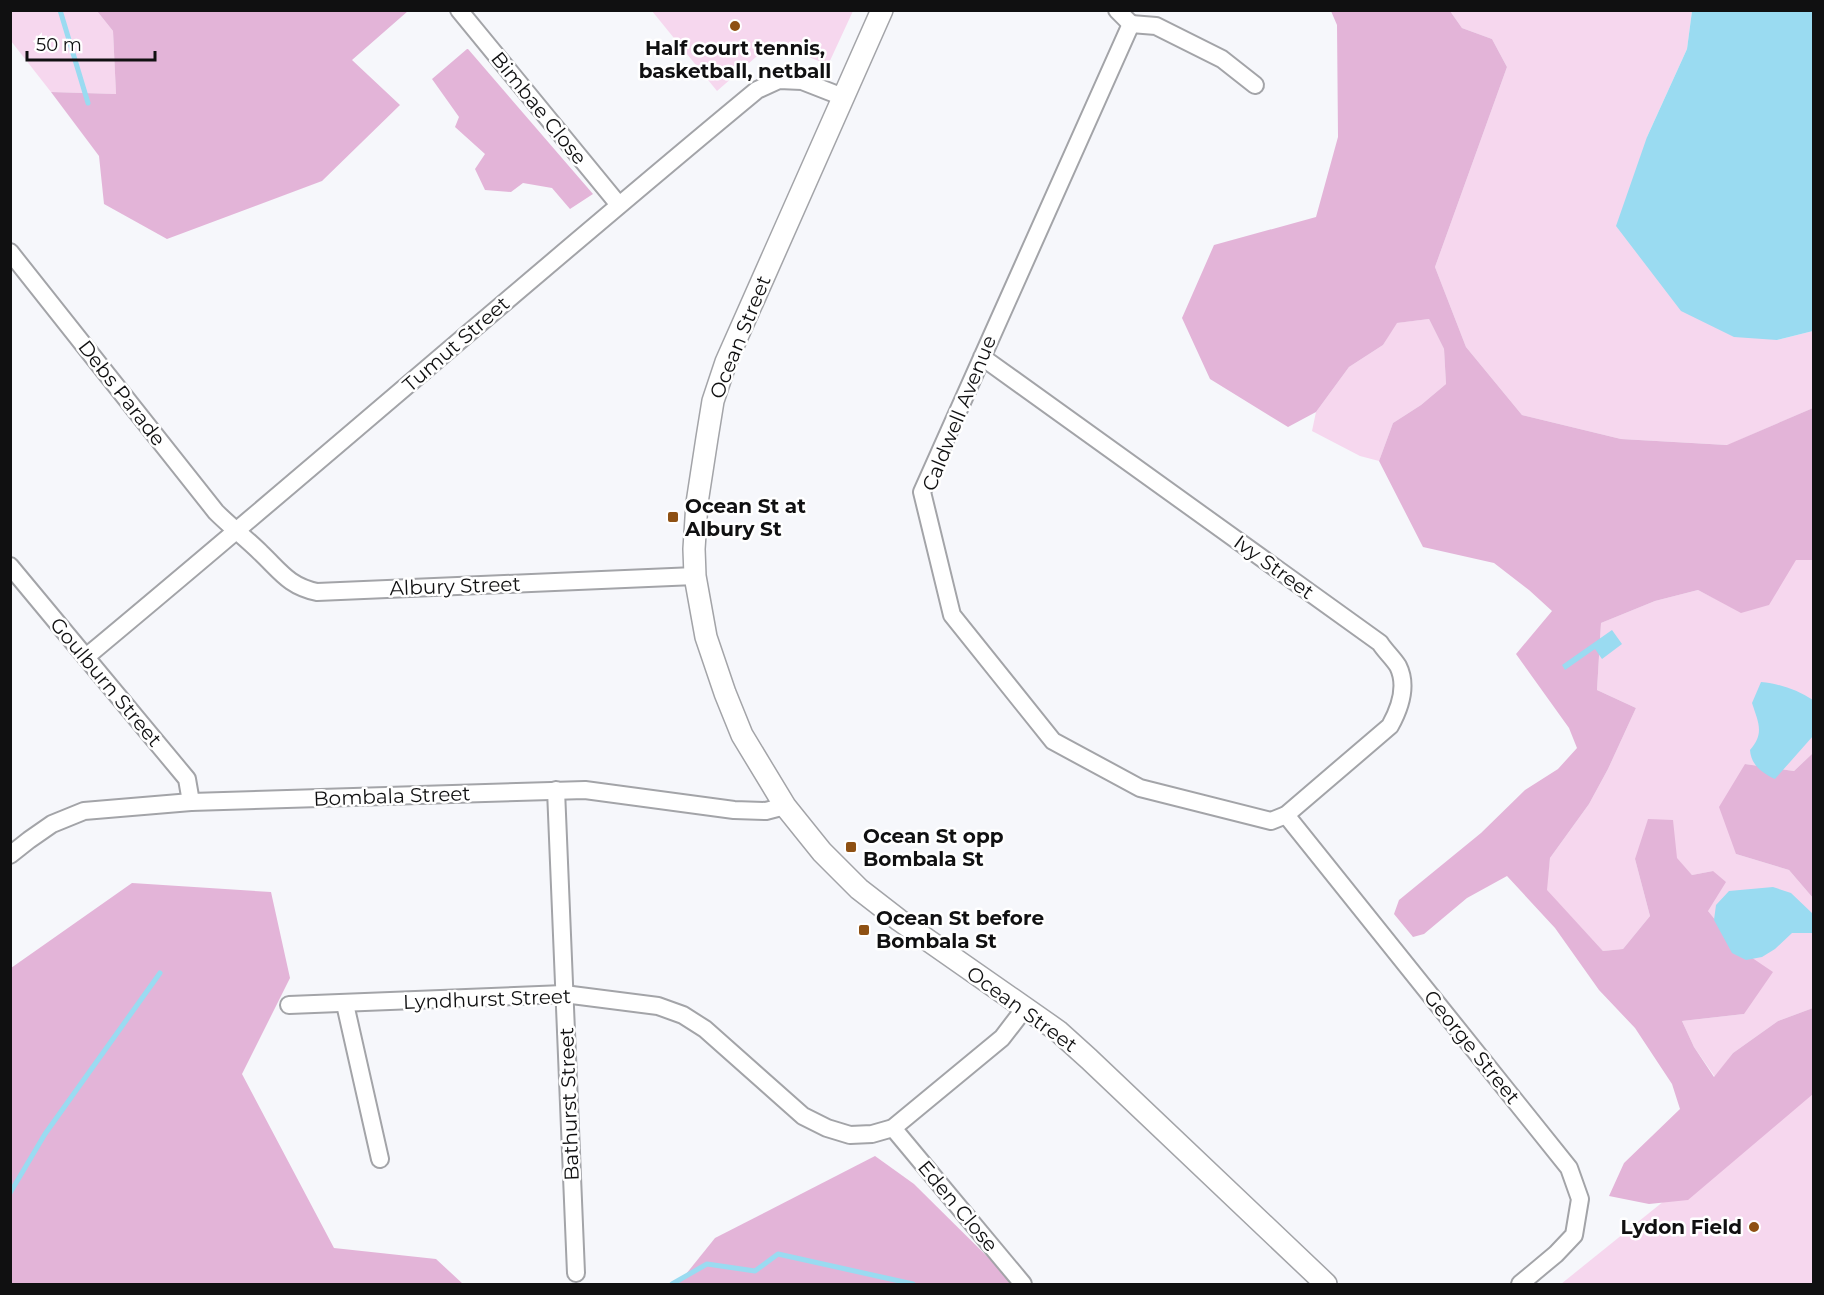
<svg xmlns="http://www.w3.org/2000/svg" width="1824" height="1295" font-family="Montserrat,sans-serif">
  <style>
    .green { fill: #f6d7ee }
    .forest { fill: #e3b4d8 }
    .water { fill: #9adbf1 }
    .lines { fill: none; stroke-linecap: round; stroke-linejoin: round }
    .stream { stroke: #9adbf1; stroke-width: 5 }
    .minor-casing { stroke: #a3a4a8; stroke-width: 20 }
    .tertiary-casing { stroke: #a3a4a8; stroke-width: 24 }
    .minor { stroke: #fff; stroke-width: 16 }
    .tertiary { stroke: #fff; stroke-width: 21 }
    .poi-dot { fill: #8e5013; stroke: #fff; stroke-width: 2 }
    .labels { text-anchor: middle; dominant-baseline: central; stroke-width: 5; stroke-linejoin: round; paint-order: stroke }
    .poi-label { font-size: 20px; font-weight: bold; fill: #101011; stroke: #fff; text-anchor: start }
    .street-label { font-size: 20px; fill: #101011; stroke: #fff }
  </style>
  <rect width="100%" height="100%" fill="#f6f7fb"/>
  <g class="green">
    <polygon points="10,11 97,11 113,31 116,94 51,92 11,41"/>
    <polygon points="652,11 853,11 828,65 773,42 717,91"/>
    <polygon points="1450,11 1692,11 1687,49 1647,137 1777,340 1813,331 1813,408 1728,445 1621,439 1522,415 1466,347 1435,267 1507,67 1492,39 1462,28"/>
    <polygon points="1429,319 1444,349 1446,384 1421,405 1393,423 1379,461 1360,456 1312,431 1316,412 1349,367 1383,345 1396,323"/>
    <polygon points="1796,559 1813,560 1813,753 1794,771 1745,764 1736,854 1789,870 1813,898 1813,1008 1778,1021 1733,1053 1715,1077 1694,1047 1682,1021 1744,1014 1739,949 1708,911 1713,871 1692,875 1677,859 1635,859 1650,916 1623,949 1603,951 1546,890 1550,858 1589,804 1608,769 1636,708 1597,690 1601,623 1655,601 1698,590 1741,612 1784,578"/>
    <polygon points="1813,1081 1813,1284 1561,1284"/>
  </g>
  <g class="forest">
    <polygon points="97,11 408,11 352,60 400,105 322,181 167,239 104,204 99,156 51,92 116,94 113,31"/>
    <polygon points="1331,11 1450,11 1462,28 1492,39 1507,67 1435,267 1466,347 1522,415 1621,439 1727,445 1813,408 1813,560 1796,560 1769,605 1741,613 1698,590 1655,601 1601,623 1597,690 1636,708 1608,769 1589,804 1550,858 1547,890 1603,951 1623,949 1650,916 1635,859 1648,819 1673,820 1677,858 1692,875 1713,871 1726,882 1708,911 1739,949 1773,972 1744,1014 1682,1021 1694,1047 1714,1077 1733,1053 1778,1021 1813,1008 1813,1094 1688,1200 1649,1204 1609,1196 1624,1163 1680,1109 1672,1084 1635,1028 1599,990 1555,928 1507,876 1467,898 1424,934 1413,937 1394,914 1399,900 1481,833 1525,790 1558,769 1577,748 1569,728 1516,654 1552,611 1529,590 1494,563 1423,547 1379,461 1393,423 1421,405 1446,384 1444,349 1429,319 1397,323 1383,345 1349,367 1316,412 1288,427 1210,379 1182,318 1214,245 1316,217 1338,137 1337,25"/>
    <polygon points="467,49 468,49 593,194 570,209 552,188 523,183 511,192 485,190 475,169 485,154 455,127 459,117 432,79"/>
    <polygon points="1813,753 1813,898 1789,870 1736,854 1719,807 1745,764 1794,771"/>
    <polygon points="132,883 271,892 290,978 242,1074 334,1248 436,1259 463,1284 11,1284 11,968"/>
    <polygon points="875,1156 914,1184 1015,1284 678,1284 715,1238"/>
  </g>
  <g class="water">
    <polygon points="1692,11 1813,11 1813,331 1777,340 1734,337 1681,311 1616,226 1647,137 1687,49"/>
    <polygon points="1612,630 1622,644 1602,659 1595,649 1565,670 1562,665"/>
    <path d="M 1761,682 C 1781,684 1797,690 1813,700 L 1813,736 L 1775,779 C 1762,773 1751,765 1750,750 C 1765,733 1758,722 1752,703 Z"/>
    <polygon points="1773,887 1791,893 1813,914 1813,933 1792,933 1775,949 1762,957 1746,960 1732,953 1714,920 1716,905 1729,891"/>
  </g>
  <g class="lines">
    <g class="stream">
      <polyline points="60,10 88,103"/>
      <polyline points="10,1193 45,1134 160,973"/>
      <polyline points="672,1284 707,1264 755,1271 778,1254 913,1284"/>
    </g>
    <defs>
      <g id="minor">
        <polyline points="459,10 619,205"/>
        <polyline points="1117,10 1131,24"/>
        <polyline points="1131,24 1156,26 1222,59 1255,85"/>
        <path d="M 10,252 L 216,512 C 231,527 247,539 261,553 C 281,572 289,586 317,592 L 695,576"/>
        <path d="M 982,357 L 1380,643 C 1385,651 1393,658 1398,666 C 1408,686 1400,708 1390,726 L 1286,815 L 1271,821 L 1140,788 L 1053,741 L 952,615 L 922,492 L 1131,24"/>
        <polyline points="10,566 187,779 191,802"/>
        <path d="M 86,657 C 311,470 531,277 757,90 L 779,80 L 802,81 L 843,97"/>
        <polyline points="556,790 576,1273"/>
        <polyline points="1286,815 1569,1168 1580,1199 1574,1235 1556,1254 1520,1284"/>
        <polyline points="10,855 29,840 52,824 84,811 191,802 585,790 734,810 766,811 785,806"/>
        <polyline points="345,1004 380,1159"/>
        <polyline points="289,1005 564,994 658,1006 683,1015 705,1029 803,1116 827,1128 850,1135 872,1134 893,1128 1002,1038 1025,1008"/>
        <polyline points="893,1128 1023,1284"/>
      </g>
      <polyline id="tertiary" points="882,10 726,362 713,401 707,438 697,503 694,549 695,576 706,637 725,693 742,735 785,806 822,852 859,889 899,920 1058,1031 1089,1059 1326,1284"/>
    </defs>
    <use href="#minor" class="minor-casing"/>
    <use href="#tertiary" class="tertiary-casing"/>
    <use href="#minor" class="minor"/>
    <use href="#tertiary" class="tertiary"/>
  </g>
  <g class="poi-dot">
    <circle cx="735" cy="26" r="6"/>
    <rect x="667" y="511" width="12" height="12" rx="3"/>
    <rect x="845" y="841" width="12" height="12" rx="3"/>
    <rect x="858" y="924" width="12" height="12" rx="3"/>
    <circle cx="1754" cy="1227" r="6"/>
  </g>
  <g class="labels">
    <g class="poi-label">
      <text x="735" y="48" text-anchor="middle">Half court tennis,<tspan x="735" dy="23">basketball, netball</tspan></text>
      <text x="685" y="506">Ocean St at<tspan x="685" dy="23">Albury St</tspan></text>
      <text x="863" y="836">Ocean St opp<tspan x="863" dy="23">Bombala St</tspan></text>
      <text x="876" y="918">Ocean St before<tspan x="876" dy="23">Bombala St</tspan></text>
      <text x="1742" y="1227" text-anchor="end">Lydon Field</text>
    </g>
    <g class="street-label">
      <text transform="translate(539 108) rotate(51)">Bimbae Close</text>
      <text transform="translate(740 337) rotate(-68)">Ocean Street</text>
      <text transform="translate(456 344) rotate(-41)">Tumut Street</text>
      <text transform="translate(122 393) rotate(52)">Debs Parade</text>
      <text transform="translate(959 413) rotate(-68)">Caldwell Avenue</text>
      <text transform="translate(1274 567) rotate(36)">Ivy Street</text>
      <text transform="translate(455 586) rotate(-2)">Albury Street</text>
      <text transform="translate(106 682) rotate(50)">Goulburn Street</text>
      <text transform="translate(392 796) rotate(-2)">Bombala Street</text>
      <text transform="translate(487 999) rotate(-2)">Lyndhurst Street</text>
      <text transform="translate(1022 1009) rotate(36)">Ocean Street</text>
      <text transform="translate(1472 1047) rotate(51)">George Street</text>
      <text transform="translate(569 1104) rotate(-92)">Bathurst Street</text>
      <text transform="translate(958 1206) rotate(50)">Eden Close</text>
    </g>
  </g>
  <rect width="1824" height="1295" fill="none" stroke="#101011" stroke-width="24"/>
  <path d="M27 51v9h128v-9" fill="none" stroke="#101011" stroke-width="3"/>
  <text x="36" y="51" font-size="18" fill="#101011" stroke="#ffffff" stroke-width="4.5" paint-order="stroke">50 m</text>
</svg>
